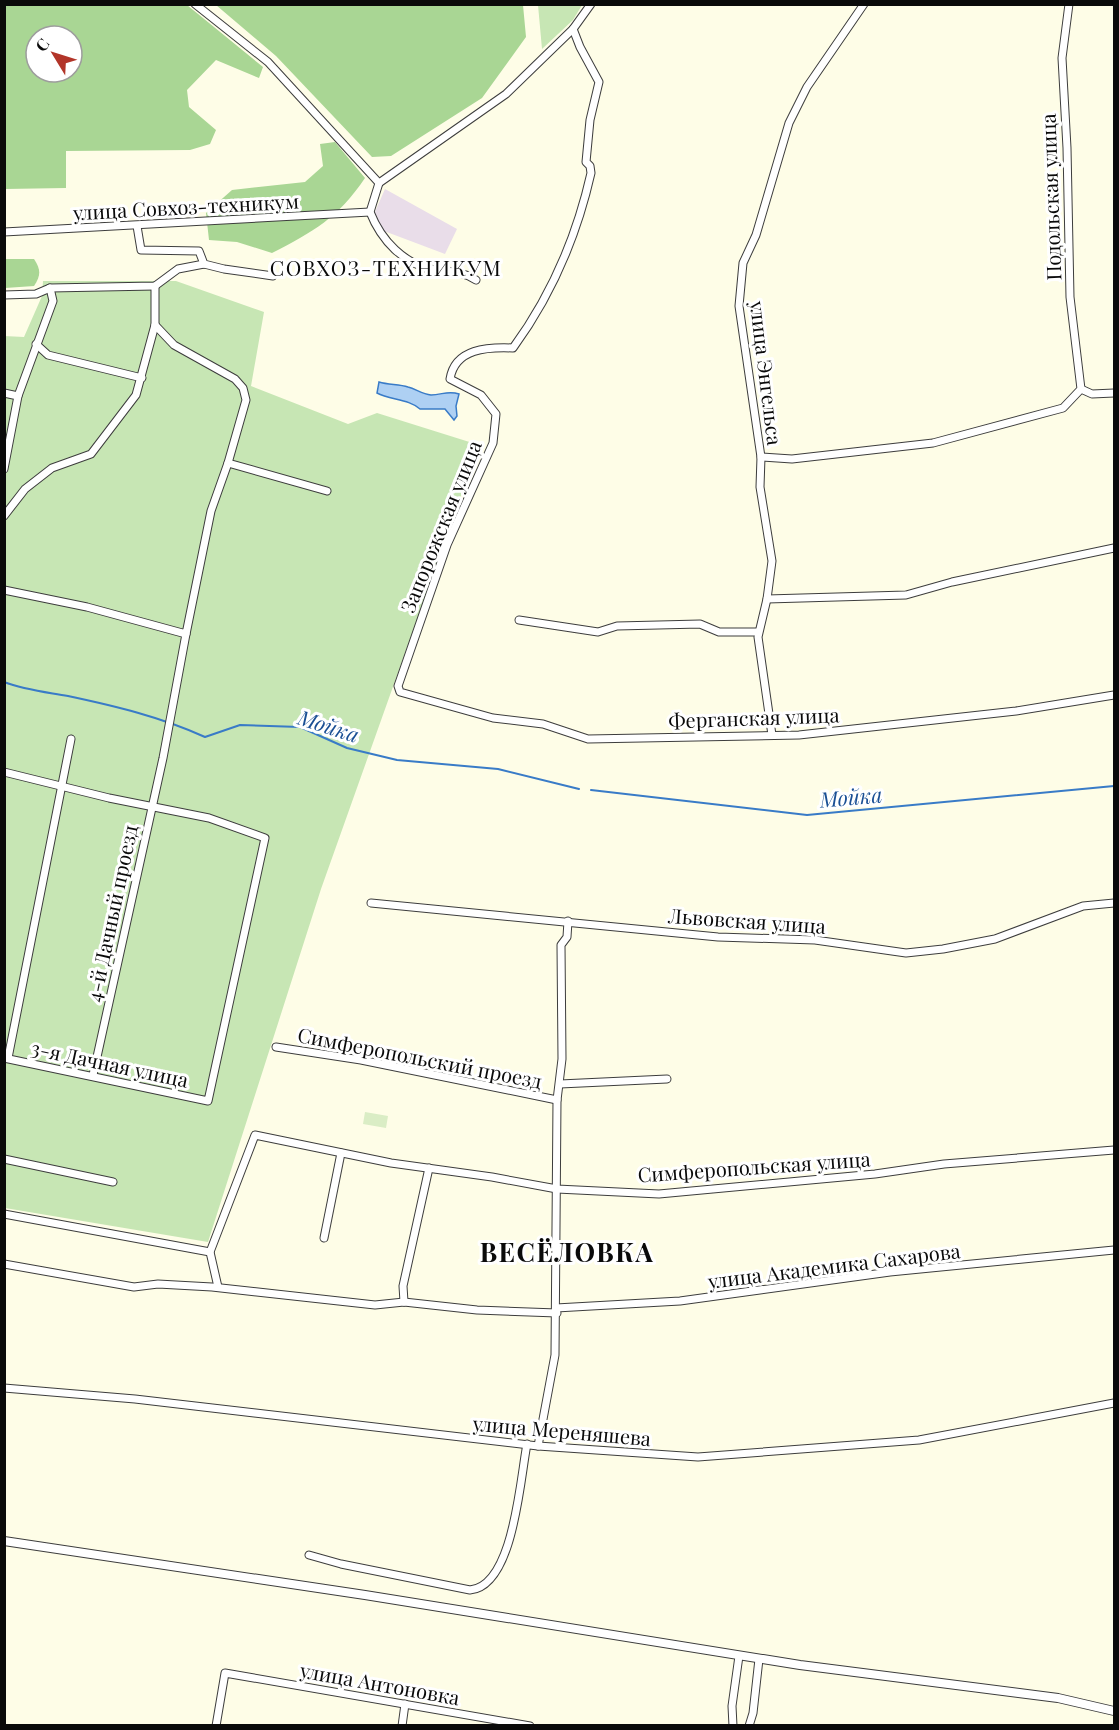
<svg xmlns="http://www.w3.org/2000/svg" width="1119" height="1730" font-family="'Playfair Display',serif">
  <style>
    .industrial { fill: #e9dde9 }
    .green { fill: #c7e6b4 }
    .forest { fill: #a9d694; fill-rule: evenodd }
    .pitch { fill: #daedc5 }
    .water { fill: #aed0f3; stroke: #397bc7; stroke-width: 1.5 }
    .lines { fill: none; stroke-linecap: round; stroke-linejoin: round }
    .stream { stroke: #397bc7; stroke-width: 2 }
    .minor-casing { stroke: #3d3d3d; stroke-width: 9 }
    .tertiary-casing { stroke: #3d3d3d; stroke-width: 10 }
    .minor { stroke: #fff; stroke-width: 7 }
    .tertiary { stroke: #fff; stroke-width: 8 }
    .labels { text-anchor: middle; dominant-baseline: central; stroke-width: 6; stroke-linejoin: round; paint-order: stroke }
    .street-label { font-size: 20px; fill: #0a0a0a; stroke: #fff }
    .neighbourhood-label { font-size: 21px; letter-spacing: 1.5px; fill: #0a0a0a; stroke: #fff }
    .water-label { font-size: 21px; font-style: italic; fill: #1a4f94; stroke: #fff }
    .district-label { font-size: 26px; font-weight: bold; letter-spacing: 1.5px; fill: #0a0a0a; stroke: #fff }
  </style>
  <rect width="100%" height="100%" fill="#fefde7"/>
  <polygon class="industrial" points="385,189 457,229 445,254 384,231 374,214"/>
  <g class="green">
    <polygon points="538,5 582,5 573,20 542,49"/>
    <polygon points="43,281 176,281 264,312 251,386 348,424 377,413 479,445 321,889 208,1242 5,1208 4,336 24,337 42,296"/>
  </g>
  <g class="forest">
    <path d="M 4,5 L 187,5 L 263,67 L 259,78 L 216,60 L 187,90 L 189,107 L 216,130 L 210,144 L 190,150 L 66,151 L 66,188 L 5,189 ZM 36,36 L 72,36 L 72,72 L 36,72 Z"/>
    <polygon points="216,5 523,5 526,37 482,98 391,156 372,157 276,56"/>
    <path d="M 335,142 L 365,178 C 338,218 313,232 272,253 L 237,242 L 209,240 L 206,213 L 232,190 L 305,182 L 323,166 L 320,144 Z"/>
    <path d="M 5,259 L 34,259 C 41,270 41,275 34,286 L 5,288 Z"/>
  </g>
  <polygon class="pitch" points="365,1112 388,1116 386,1128 363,1124"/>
  <path class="water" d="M 379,382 C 389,385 399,384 408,387 C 416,389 422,394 431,395 C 442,395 448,390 459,394 L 456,406 L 457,416 L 454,420 L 445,409 L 420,409 C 409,399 390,400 377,393 Z"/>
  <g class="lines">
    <g class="stream">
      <path d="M 4,682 C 25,690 46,692 68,696 C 115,706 161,717 205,737 L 240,725 L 300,727 L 347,748 L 397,760 L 498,769 L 579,789"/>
      <polyline points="591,790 807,815 1114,786"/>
    </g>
    <defs>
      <g id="minor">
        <path d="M 195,4 L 268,62 L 379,183 L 370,212 C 381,240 404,265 435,270 C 451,272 462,271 476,280"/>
        <path d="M 591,4 L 573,29 L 580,47 L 599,82 L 590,120 L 586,162 L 590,166 L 591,173 C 577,235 551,296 513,348 C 488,347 455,348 450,379 L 481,395 L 496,414 L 493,443 L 447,545 L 398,686 L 400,692 L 493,718 L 543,724 L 588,739 L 799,735 L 1016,711 L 1114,695"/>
        <polyline points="379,183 506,94 573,29"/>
        <polyline points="137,226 141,250 199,251 204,264 224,269 273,276"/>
        <polyline points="4,232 370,212"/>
        <polyline points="4,295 36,294 50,288 155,286 178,269 204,264"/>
        <polyline points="155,325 174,345 235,379 243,388 246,400 228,463 327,491"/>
        <polyline points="36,344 48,355 142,378"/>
        <polyline points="1081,389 1092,394 1114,393"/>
        <polyline points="4,393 18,396"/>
        <polyline points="761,457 792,459 933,443 1063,408 1081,389 1070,297 1067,148 1062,58 1069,4"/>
        <polyline points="4,469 18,396 53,301 50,288"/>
        <polyline points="4,516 25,489 52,468 91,454 136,395 155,325 155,286"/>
        <polyline points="4,590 87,607 186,634 211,511 228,463"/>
        <polyline points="767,599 906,595 952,582 1114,548"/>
        <polyline points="519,620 598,632 617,626 700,624 719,632 758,632"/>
        <polyline points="772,735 758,637 767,599 772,561 760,487 761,457 739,306 743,263 756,235 789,123 807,87 864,4"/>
        <polyline points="4,772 109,798 209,818 265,838 208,1101 4,1058"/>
        <polyline points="371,903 718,937 815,940 906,953 943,949 995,939 1083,906 1114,903"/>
        <polyline points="276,1047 361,1060 557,1100"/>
        <polyline points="8,1058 71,739"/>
        <polyline points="93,1075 163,758 186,634"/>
        <polyline points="560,1084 667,1079"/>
        <polyline points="4,1159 113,1182"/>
        <polyline points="4,1214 210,1252"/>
        <polyline points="324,1238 341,1153"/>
        <polyline points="4,1264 134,1287 158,1284 212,1287 375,1305 404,1302 477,1310 557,1313"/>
        <polyline points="218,1287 210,1252 255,1135 391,1163 492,1177 557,1189 659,1194 875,1174 944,1164 1114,1150"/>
        <polyline points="404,1302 403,1286 429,1168"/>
        <polyline points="556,1308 680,1301 890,1272 1114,1250"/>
        <polyline points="4,1388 135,1399 538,1446 698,1457 919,1440 1114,1403"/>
        <polyline points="538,1446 555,1355 557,1100 562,1059 561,945 567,937 568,921"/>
        <path d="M 309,1555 L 341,1564 L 470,1590 C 514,1586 520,1479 527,1444"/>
        <polyline points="216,1726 225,1673 530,1726"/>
        <polyline points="402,1726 405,1704"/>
        <polyline points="733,1726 732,1706 739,1656"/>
        <polyline points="749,1726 753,1713 759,1659"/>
      </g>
      <polyline id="tertiary" points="4,1541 365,1595 800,1665 1058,1698 1114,1711"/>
    </defs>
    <use href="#minor" class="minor-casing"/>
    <use href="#tertiary" class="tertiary-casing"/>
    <use href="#minor" class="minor"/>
    <use href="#tertiary" class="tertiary"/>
  </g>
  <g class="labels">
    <g class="street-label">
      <text transform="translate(1050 197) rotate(-92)">Подольская улица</text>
      <text transform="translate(186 206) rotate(-3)">улица Совхоз-техникум</text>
      <text transform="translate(767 373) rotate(83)">улица Энгельса</text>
      <text transform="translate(440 526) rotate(-68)">Запорожская улица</text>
      <text transform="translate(754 717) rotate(-2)">Ферганская улица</text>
      <text transform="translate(111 913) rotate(-78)">4-й Дачный проезд</text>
      <text transform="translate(747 920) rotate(4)">Львовская улица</text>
      <text transform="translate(420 1057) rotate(11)">Симферопольский проезд</text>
      <text transform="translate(110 1063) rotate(12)">3-я Дачная улица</text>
      <text transform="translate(754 1166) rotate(-4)">Симферопольская улица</text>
      <text transform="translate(834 1265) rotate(-7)">улица Академика Сахарова</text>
      <text transform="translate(562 1430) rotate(5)">улица Мереняшева</text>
      <text transform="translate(380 1683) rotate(10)">улица Антоновка</text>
    </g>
    <g class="neighbourhood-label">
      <text x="386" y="267">СОВХОЗ-ТЕХНИКУМ</text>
    </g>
    <g class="water-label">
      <text transform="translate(329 725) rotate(18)">Мойка</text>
      <text transform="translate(851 796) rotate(-5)">Мойка</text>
    </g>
    <g class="district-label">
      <text x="567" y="1251">ВЕСЁЛОВКА</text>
    </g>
  </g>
  <rect width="1119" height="1730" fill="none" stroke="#0a0a0a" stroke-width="12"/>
  <g transform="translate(54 54) rotate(308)"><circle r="28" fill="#ffffff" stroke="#9d9d9d" stroke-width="1.5"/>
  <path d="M0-4.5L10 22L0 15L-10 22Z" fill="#b23529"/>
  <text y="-9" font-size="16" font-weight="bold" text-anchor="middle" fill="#0a0a0a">С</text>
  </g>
</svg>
